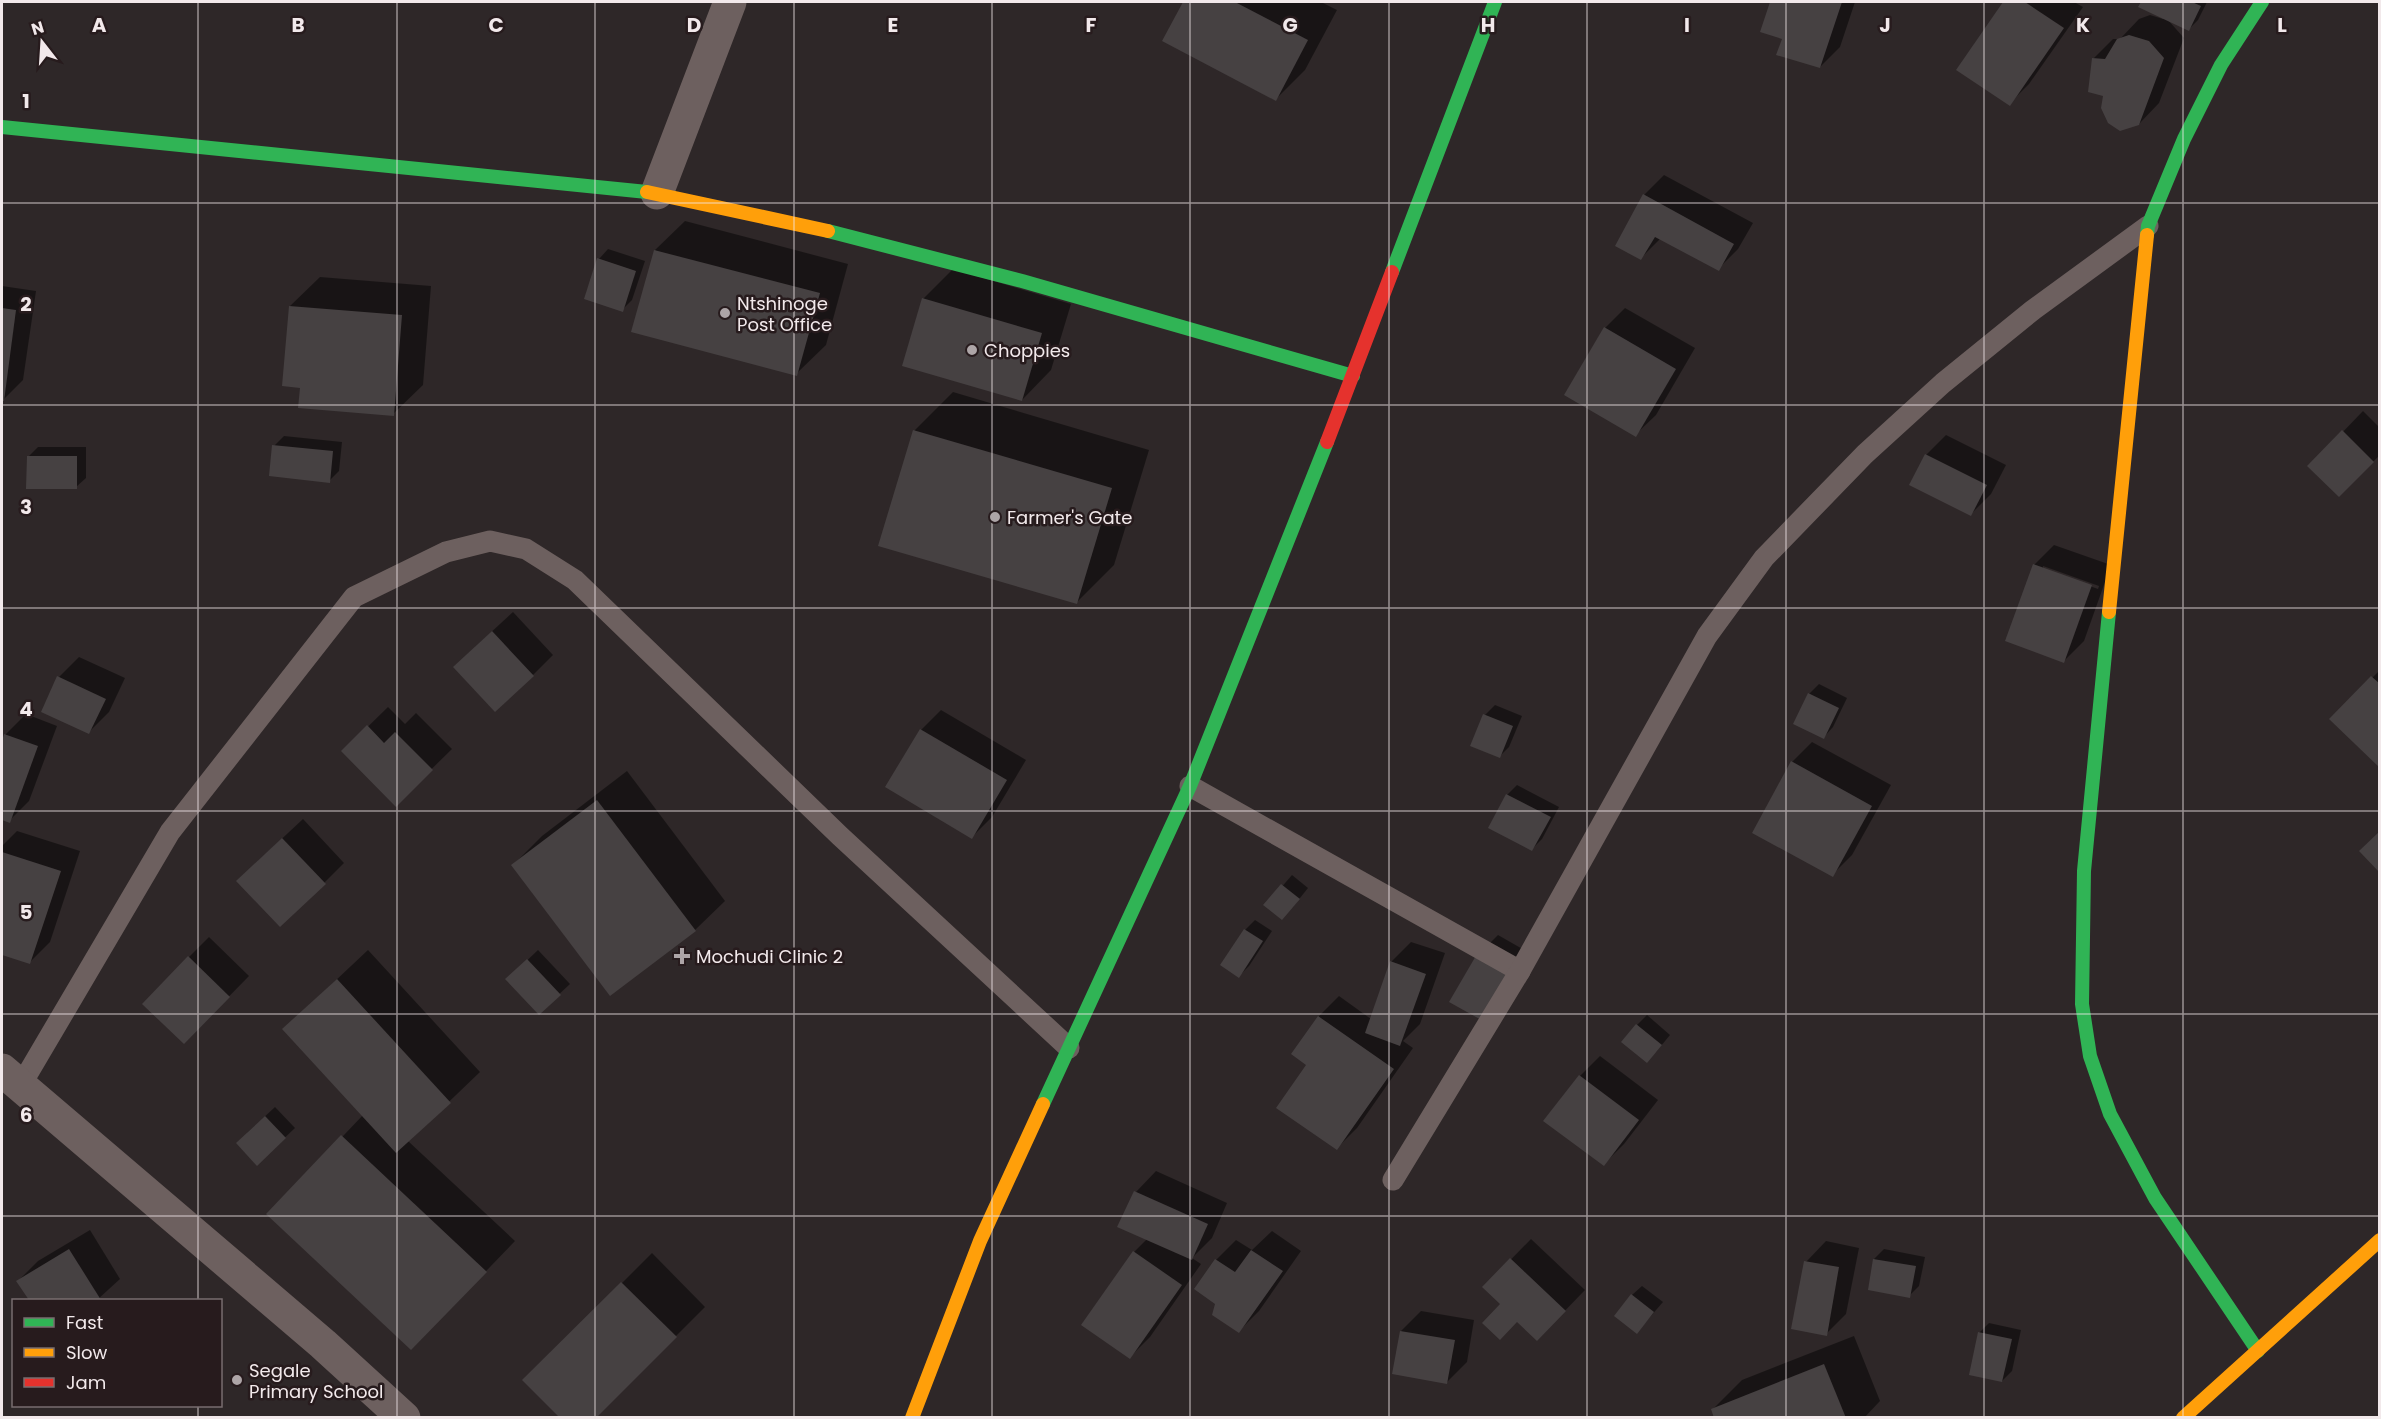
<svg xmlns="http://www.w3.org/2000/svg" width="2381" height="1419" font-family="Poppins,sans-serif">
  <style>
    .shadow { fill: #0007; fill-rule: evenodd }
    .building { fill: #464142 }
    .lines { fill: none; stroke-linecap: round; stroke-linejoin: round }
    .lane { stroke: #6d605f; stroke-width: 21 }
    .street { stroke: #6d605f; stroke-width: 33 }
    .fast { stroke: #30b455; stroke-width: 14 }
    .slow { stroke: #ff9f0a; stroke-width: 14 }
    .jam { stroke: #e5322d; stroke-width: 14 }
    .grid { fill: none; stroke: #f2e9eb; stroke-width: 1.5; stroke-opacity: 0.55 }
    .poi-dot { fill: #ada5a7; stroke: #271b1d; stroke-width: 2 }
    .labels { text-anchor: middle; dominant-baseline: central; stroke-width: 5; stroke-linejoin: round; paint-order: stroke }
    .poi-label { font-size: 18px; fill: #f2e9eb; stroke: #271b1d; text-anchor: start }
    .grid-label { font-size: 20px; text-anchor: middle; font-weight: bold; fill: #f2e9eb; stroke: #271b1d; stroke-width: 5; stroke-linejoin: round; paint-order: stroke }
  </style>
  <rect width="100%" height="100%" fill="#2e2728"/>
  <g class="shadow">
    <polygon points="1185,2 1321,2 1337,10 1305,70 1275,100 1164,40"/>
    <polygon points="1772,2 1855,2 1840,47 1820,67 1784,38 1762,31"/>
    <polygon points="2005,2 2074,2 2083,7 2029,84 2009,104 1958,70"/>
    <polygon points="2143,2 2207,2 2198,20 2189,29 2168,20 2184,38 2159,103 2139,124 2105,95 2093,59 2113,39 2120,39 2139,19 2150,15 2163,19 2164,18 2140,6"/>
    <polygon points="1664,175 1753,223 1738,249 1718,269 1661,238 1641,258 1644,195"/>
    <polygon points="685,221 848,264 826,345 796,374 655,250"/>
    <polygon points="608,249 645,261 632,300 622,310 599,259"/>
    <polygon points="953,269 1071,304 1051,370 1022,400 923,299"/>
    <polygon points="320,277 431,286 423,385 393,414 302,386 290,306"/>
    <polygon points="2,286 36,291 23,380 3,400"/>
    <polygon points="1625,308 1695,348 1656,415 1635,435 1605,328"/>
    <polygon points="953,392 1149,450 1114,565 1076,603 880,545 915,430"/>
    <polygon points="2363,411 2380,428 2380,455 2339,495 2310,466"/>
    <polygon points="1946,435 2006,465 1991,494 1971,514 1926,455"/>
    <polygon points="284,436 342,442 339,471 329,481 274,446"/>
    <polygon points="38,447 86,447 86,478 76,487 28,457"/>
    <path d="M 2054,545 L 2111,565 L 2084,641 L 2064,661 L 2034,565 ZM 2043,566 L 2099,586 L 2098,589 L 2043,569 Z"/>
    <polygon points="513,612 553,655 533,675 475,647"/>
    <polygon points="79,657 125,678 109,712 89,732 59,677"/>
    <polygon points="2380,670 2380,766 2331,719"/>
    <polygon points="1819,684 1847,698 1833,727 1824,737 1809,694"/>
    <polygon points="1495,705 1522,716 1509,747 1499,757 1472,746 1485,715"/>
    <polygon points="388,707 405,724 416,713 452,749 396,804 343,751"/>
    <polygon points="941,710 1026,760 992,817 972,837 921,730"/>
    <polygon points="26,714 57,726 29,801 9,821 2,818 2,745 6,734"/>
    <polygon points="1812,742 1891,785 1852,855 1832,875 1792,762"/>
    <polygon points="627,771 725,901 695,930 513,865 542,836"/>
    <polygon points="1517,785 1559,807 1542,839 1532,849 1507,795"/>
    <polygon points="303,819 344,863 324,883 258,861"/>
    <polygon points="17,831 80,851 50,942 30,962 2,953 2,846"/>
    <polygon points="1292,875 1308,888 1292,908 1266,905"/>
    <polygon points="1255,920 1272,931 1249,966 1239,976 1222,965 1246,929"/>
    <polygon points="1498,935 1531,954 1452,1002 1478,955"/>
    <polygon points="209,937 249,976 204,1022 189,957"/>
    <polygon points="1411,942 1445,953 1420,1024 1403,1041 1413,1048 1357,1128 1337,1148 1308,1064 1293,1054 1319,1016 1339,996 1371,1019 1391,962"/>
    <polygon points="368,950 480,1072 408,1141 515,1241 440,1319 269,1214 363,1115 284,1029"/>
    <polygon points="538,950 570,984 539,1013 517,970"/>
    <polygon points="1647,1015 1670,1035 1656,1052 1637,1025"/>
    <polygon points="1600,1056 1658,1100 1624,1144 1604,1164 1580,1076"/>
    <polygon points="275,1107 295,1128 257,1164 247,1133"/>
    <polygon points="1156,1171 1227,1203 1212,1238 1192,1258 1201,1264 1150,1337 1130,1357 1134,1252 1147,1239 1119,1227 1136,1192"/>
    <polygon points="90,1230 120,1279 97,1300 30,1300 18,1281 38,1261"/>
    <polygon points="1272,1231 1301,1251 1259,1311 1239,1331 1217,1303 1216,1260 1236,1240 1252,1250"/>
    <polygon points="1531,1239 1585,1290 1557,1319 1502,1304 1484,1287"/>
    <polygon points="1826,1241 1859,1248 1846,1314 1826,1334 1806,1262"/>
    <polygon points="1884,1249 1925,1257 1919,1286 1909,1296 1874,1259"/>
    <polygon points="652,1253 705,1307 594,1418 525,1380"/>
    <polygon points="1642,1286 1663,1302 1637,1332 1632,1295"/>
    <polygon points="1421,1311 1474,1320 1467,1362 1447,1382 1401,1331"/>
    <polygon points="1989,1323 2021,1330 2012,1371 2002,1381 1979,1333"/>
    <polygon points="1854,1336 1880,1401 1864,1418 1715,1418 1712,1410 1742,1380"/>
  </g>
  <g class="building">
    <polygon points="1183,2 1235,2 1308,40 1276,101 1162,41"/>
    <polygon points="1770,2 1842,2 1820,68 1776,55 1782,39 1760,32"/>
    <polygon points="2003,2 2025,2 2064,28 2010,106 1956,70"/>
    <polygon points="2141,2 2192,2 2201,6 2189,31 2138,7"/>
    <polygon points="2129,35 2149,41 2164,58 2139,125 2120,131 2108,123 2101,108 2103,96 2088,92 2092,58 2105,59 2117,39"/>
    <polygon points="1643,194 1734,244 1719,271 1655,237 1641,260 1615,246"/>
    <polygon points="654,250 820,293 797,376 631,332"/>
    <polygon points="597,258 636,271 623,312 584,299"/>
    <polygon points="922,298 1042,333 1022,401 902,366"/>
    <polygon points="289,306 402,315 394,416 298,408 300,388 282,386"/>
    <polygon points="2,308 16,310 4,401 2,401"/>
    <polygon points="1604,327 1676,369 1636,437 1564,395"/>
    <polygon points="913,430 1112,488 1077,604 878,546"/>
    <polygon points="2342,430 2374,462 2339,497 2307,466"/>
    <polygon points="272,445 333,451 330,483 269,476"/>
    <polygon points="1925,454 1987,485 1971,516 1909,485"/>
    <polygon points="27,456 77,456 77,489 26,489"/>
    <polygon points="2033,564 2092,585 2064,663 2005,641"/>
    <polygon points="492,631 534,676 495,712 453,667"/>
    <polygon points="57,676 106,699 89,734 41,712"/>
    <polygon points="2371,676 2380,684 2380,768 2329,719"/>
    <polygon points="1808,693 1839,708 1824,739 1793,724"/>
    <polygon points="1483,714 1513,726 1500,758 1470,746"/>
    <polygon points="367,725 384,743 395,732 433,770 396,807 341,751"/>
    <polygon points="920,729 1007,780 972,839 885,787"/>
    <polygon points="4,734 38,746 10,823 2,820 2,741"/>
    <polygon points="1791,761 1872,806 1833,877 1752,833"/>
    <polygon points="1506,794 1551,817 1532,851 1488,828"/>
    <polygon points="597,800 696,931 610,996 511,865"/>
    <polygon points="2380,831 2380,873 2359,851"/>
    <polygon points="282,838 326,884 280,927 236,881"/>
    <polygon points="2,852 61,871 30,964 2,955"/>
    <polygon points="1281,884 1300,899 1282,920 1263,905"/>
    <polygon points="1244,929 1263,941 1239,978 1220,965"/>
    <polygon points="1477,954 1512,974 1485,1022 1449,1002"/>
    <polygon points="188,956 230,997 184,1044 142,1004"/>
    <polygon points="527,959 561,995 539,1015 505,979"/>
    <polygon points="1390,961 1426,974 1400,1046 1365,1033"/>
    <polygon points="337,979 451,1103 396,1153 282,1029"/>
    <polygon points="1318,1016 1394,1069 1337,1150 1276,1108 1306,1065 1291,1054"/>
    <polygon points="1636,1024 1662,1045 1647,1063 1621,1042"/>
    <polygon points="1579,1075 1639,1120 1604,1166 1543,1121"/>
    <polygon points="265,1116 286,1138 257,1166 236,1143"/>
    <polygon points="341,1135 487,1272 411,1350 266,1214"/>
    <polygon points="1134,1191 1208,1224 1192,1260 1117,1227"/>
    <polygon points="69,1249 101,1300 29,1300 16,1281"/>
    <polygon points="1251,1250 1283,1271 1239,1333 1212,1315 1215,1304 1194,1289 1215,1259 1235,1272"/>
    <polygon points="1133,1251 1182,1285 1130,1359 1081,1325"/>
    <polygon points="1510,1258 1566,1311 1537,1341 1517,1322 1500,1340 1482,1323 1500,1304 1482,1287"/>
    <polygon points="1873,1259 1916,1266 1910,1298 1868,1290"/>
    <polygon points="1804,1261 1839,1267 1827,1336 1791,1329"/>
    <polygon points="621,1282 677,1337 596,1418 560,1418 522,1380"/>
    <polygon points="1631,1294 1654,1312 1637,1334 1614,1316"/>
    <polygon points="1400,1331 1455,1340 1447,1384 1392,1374"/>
    <polygon points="1978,1332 2012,1339 2002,1382 1969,1375"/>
    <polygon points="1824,1364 1846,1418 1714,1418 1711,1409"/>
  </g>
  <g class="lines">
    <g class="lane">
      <polyline points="1190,786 1520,971"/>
      <polyline points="21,1085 170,832 354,597 446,552 490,541 526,549 575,580 840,836 1069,1048"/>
      <polyline points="1393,1180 1520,971 1707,636 1764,558 1865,454 1943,383 2033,310 2148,226"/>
    </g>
    <g class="street">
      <polyline points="657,193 730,2"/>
      <polyline points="2,1070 323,1344 404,1418"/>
    </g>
    <g class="fast">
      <polyline points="2,127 647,192"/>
      <polyline points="828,231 1022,281 1353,376"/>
      <polyline points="2147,235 2148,226 2184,139 2221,65 2262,2"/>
      <polyline points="1392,272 1495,2"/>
      <polyline points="2109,612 2084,871 2082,1004 2090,1056 2110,1114 2155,1198 2258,1351"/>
      <polyline points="1043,1104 1190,786 1327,442"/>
    </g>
    <g class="slow">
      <polyline points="647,192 828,231"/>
      <polyline points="2109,612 2147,235"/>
      <polyline points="912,1418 980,1241 1043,1104"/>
      <polyline points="2183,1418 2380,1240"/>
    </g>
    <polyline class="jam" points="1327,442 1392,272"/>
  </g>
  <path class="grid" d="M 198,2 L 198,1300M 397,2 L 397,1418M 595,2 L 595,1418M 794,2 L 794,1418M 992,2 L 992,1418M 1190,2 L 1190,1418M 1389,2 L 1389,1418M 1587,2 L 1587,1418M 1786,2 L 1786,1418M 1984,2 L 1984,1418M 2183,2 L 2183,1418M 2,203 L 2380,203M 2,405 L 2380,405M 2,608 L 2380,608M 2,811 L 2380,811M 2,1014 L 2380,1014M 2,1216 L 2380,1216M 198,1406 L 198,1418"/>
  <g class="poi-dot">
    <circle cx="725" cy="313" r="6"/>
    <circle cx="972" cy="350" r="6"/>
    <circle cx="995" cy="517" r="6"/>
    <path d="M679 947h6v6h6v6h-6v6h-6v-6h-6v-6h6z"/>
    <circle cx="237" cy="1380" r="6"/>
  </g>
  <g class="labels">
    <g class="poi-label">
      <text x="737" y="303">Ntshinoge<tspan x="737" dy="21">Post Office</tspan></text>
      <text x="984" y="350">Choppies</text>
      <text x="1007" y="517">Farmer's Gate</text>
      <text x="696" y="956">Mochudi Clinic 2</text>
      <text x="249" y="1370">Segale<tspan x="249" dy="21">Primary School</tspan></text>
    </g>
  </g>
  <g class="grid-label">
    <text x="99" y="32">A</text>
    <text x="298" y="32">B</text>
    <text x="496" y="32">C</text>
    <text x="694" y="32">D</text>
    <text x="893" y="32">E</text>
    <text x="1091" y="32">F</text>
    <text x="1290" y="32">G</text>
    <text x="1488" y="32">H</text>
    <text x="1687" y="32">I</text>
    <text x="1885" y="32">J</text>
    <text x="2083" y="32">K</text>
    <text x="2282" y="32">L</text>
    <text x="26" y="108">1</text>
    <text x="26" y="311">2</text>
    <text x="26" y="514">3</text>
    <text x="26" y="716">4</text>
    <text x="26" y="919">5</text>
    <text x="26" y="1122">6</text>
  </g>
  <rect width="2381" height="1419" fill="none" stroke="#f2e9eb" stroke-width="6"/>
  <rect x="12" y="1299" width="210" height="108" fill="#271b1d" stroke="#786d6f" stroke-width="1.5"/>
  <rect x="24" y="1318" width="30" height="9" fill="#30b455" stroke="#786d6f" stroke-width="1.5"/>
  <text x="66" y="1329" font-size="18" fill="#f2e9eb">Fast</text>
  <rect x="24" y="1348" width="30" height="9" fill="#ff9f0a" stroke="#786d6f" stroke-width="1.5"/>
  <text x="66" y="1359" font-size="18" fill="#f2e9eb">Slow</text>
  <rect x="24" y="1378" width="30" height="9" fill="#e5322d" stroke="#786d6f" stroke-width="1.5"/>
  <text x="66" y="1389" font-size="18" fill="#f2e9eb">Jam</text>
  <g transform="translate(42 42) rotate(343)" stroke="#271b1d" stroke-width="4.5" paint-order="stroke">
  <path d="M0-4.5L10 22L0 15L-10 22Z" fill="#f2e9eb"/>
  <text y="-9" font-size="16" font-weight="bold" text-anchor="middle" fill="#f2e9eb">N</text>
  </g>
</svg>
